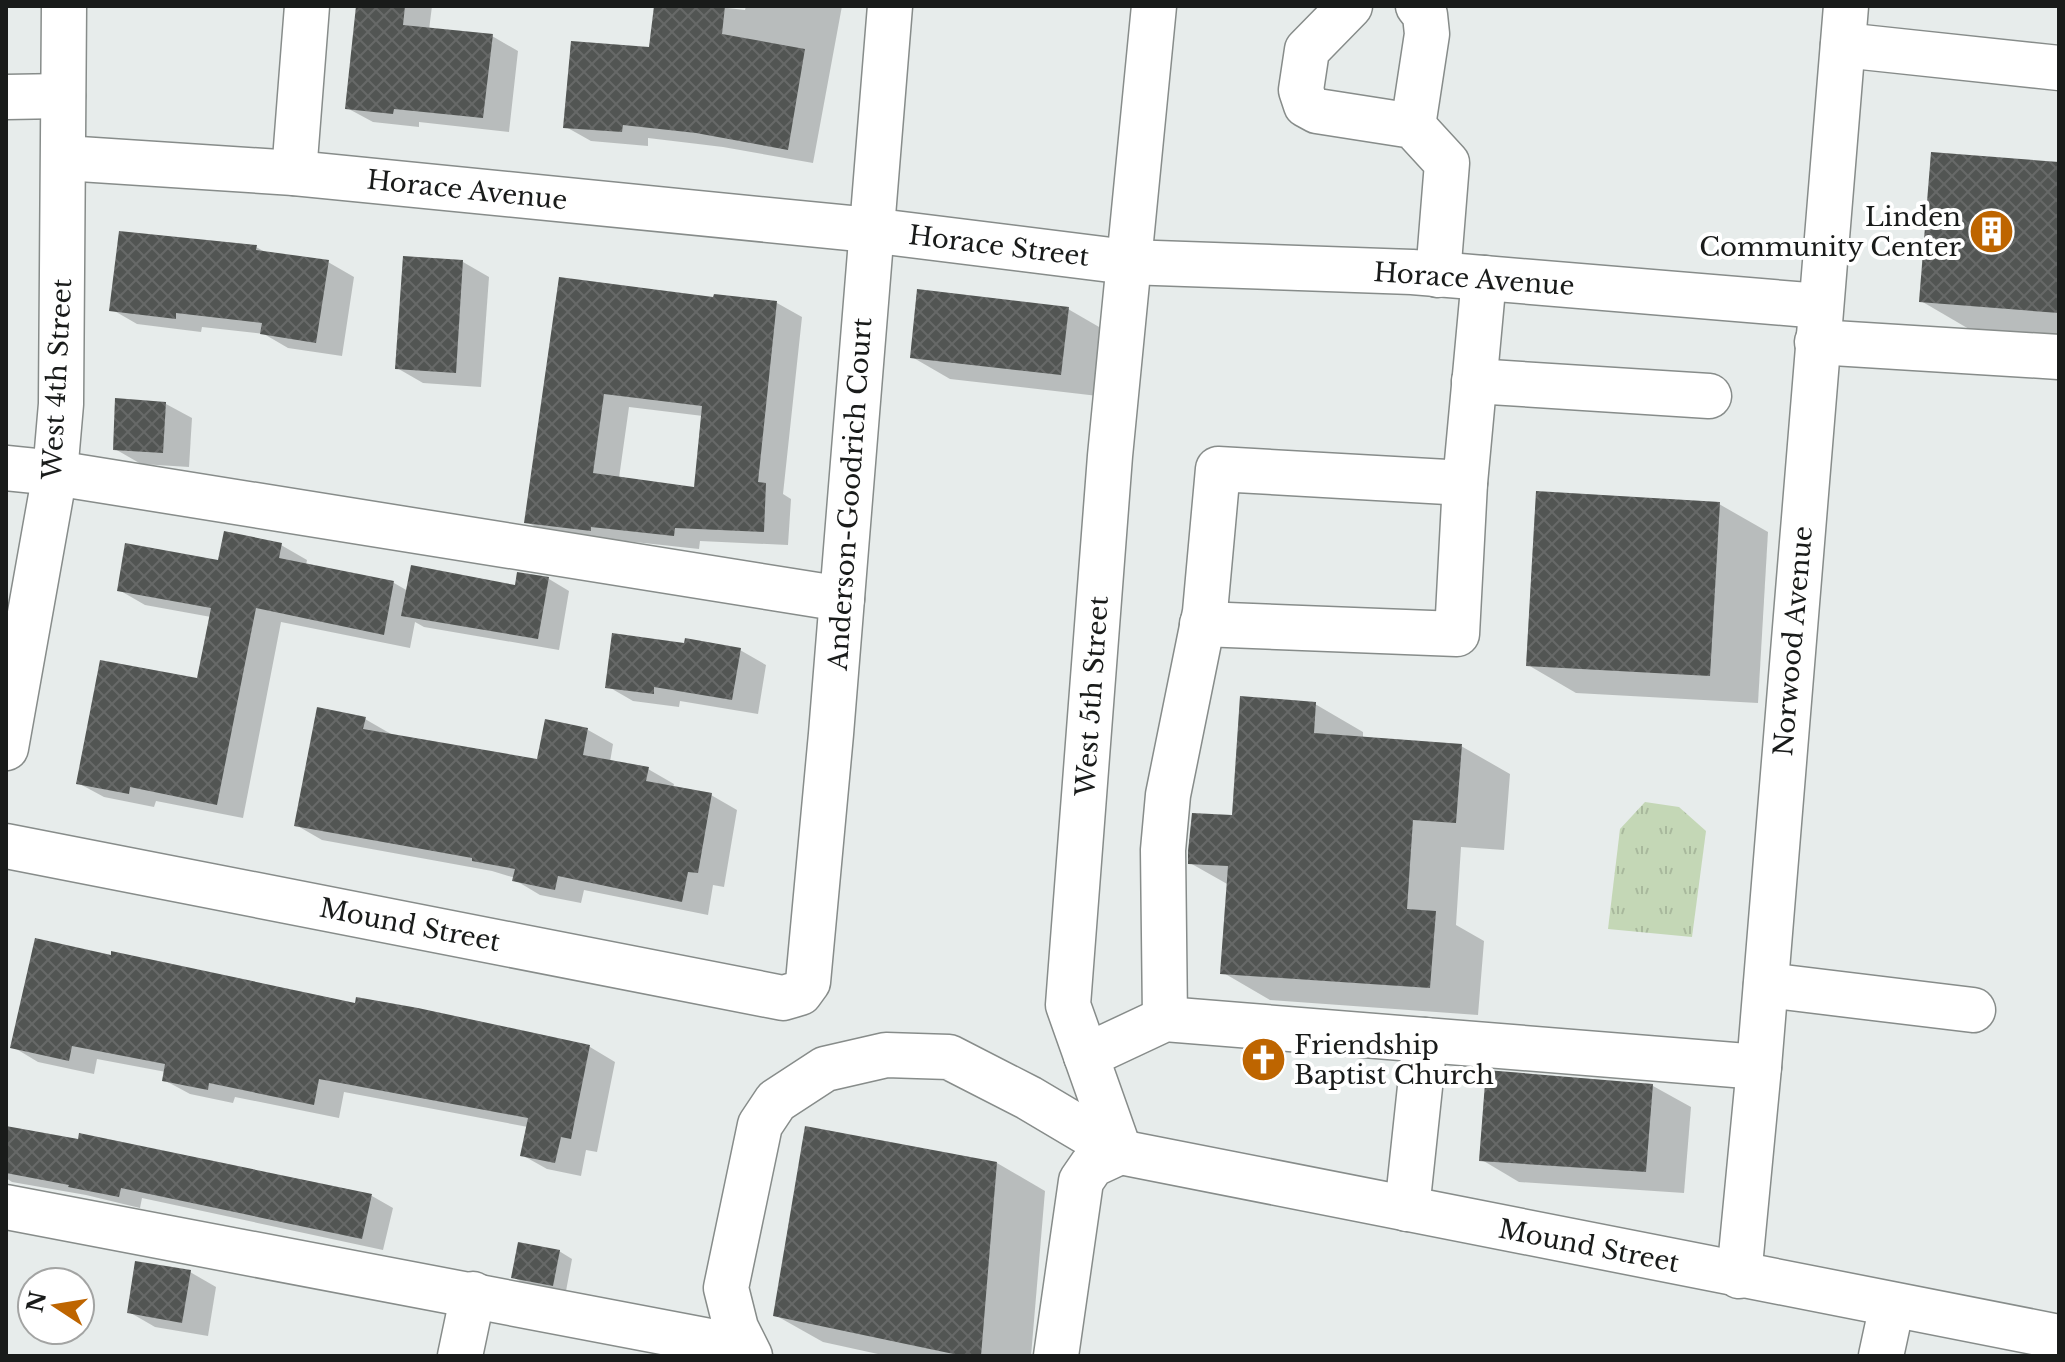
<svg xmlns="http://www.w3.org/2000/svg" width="2065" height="1362" font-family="'Libre Baskerville',serif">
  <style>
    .grass { fill: url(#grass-tufts) }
    .shadow { fill: #0003; fill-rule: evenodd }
    .building { fill: url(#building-cross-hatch); fill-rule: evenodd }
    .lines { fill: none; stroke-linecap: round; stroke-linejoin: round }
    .minor-casing { stroke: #878c8a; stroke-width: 47 }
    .minor { stroke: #fff; stroke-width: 44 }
    .labels { text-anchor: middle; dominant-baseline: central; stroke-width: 8; stroke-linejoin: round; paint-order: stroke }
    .street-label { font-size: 26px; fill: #191b1a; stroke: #fff }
    .poi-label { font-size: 26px; fill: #191b1a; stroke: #fff; text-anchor: end }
  </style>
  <defs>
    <pattern id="grass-tufts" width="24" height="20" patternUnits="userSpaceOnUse" patternTransform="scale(2)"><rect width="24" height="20" fill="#c4d7b6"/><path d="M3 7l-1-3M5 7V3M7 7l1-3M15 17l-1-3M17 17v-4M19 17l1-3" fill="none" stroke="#a8b89c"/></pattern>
    <pattern id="building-cross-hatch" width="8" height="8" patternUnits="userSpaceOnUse" patternTransform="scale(2)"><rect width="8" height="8" fill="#525553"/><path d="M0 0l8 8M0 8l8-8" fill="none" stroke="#676968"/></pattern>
  </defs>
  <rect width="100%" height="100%" fill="#e7eceb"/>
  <polygon class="grass" points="1645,802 1679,807 1706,831 1692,937 1608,929 1620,829"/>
  <g class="shadow">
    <polygon points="358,6 432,6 429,30 492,36 518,51 509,132 419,122 419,127 373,122 347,108"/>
    <polygon points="656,6 710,6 745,10 746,6 842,6 813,163 723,147 648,138 648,146 591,141 566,127 650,49"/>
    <polygon points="2059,164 2059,336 1969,329 1921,301"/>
    <polygon points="256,247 267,253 328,262 354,277 342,356 288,348 264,334 202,327 201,332 137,324 111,309"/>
    <polygon points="463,262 489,277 481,387 423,383 397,368"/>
    <path d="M 561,280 L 715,300 L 777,303 L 802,317 L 783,494 L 791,499 L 788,545 L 700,541 L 699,549 L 616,540 L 616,544 L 552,536 L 527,522 ZM 629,407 L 703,416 L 696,489 L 619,478 Z"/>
    <polygon points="1068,309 1106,331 1098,396 950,379 912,357"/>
    <polygon points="166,404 192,418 189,467 141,464 115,449"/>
    <polygon points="1719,504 1768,532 1758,703 1576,693 1528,665"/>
    <polygon points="281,545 307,560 306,565 394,583 408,591 516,588 518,575 549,579 569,591 559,650 424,627 415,622 410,648 281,622 243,818 156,801 154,807 104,797 78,783 199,680 211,617 145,605 119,590"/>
    <polygon points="740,650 766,665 758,714 680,701 679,707 633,701 607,686"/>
    <polygon points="1315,704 1363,732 1363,739 1461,746 1510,774 1504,850 1461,847 1456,925 1484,941 1478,1015 1270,1000 1222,972 1229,885 1190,863 1234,818"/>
    <polygon points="365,719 391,734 390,736 539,762 588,730 613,744 610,762 648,769 674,784 673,788 711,795 737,810 724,887 713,885 708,915 584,890 581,903 540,895 515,880 515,878 492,871 322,840 296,825"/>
    <polygon points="357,1005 418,1010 590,1047 615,1062 597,1152 586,1150 581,1176 547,1169 522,1155 528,1127 344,1092 339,1118 235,1097 233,1103 190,1094 164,1080 166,1072 97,1059 94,1074 38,1062 13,1047"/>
    <polygon points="1653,1086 1691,1107 1684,1193 1519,1182 1482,1160"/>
    <polygon points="6,1128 308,1181 372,1196 393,1208 383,1250 142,1198 140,1208 86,1195 12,1182 6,1178"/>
    <polygon points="997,1163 1045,1191 1031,1356 887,1356 823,1342 775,1315"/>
    <polygon points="559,1251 572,1259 566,1291 525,1284 513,1277"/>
    <polygon points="190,1272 216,1287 208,1336 155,1327 129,1312"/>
  </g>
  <g class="building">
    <polygon points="356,6 405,6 403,25 493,34 483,118 394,109 393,114 345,109"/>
    <polygon points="654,6 725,6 722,34 805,49 788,150 696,133 623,125 622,132 563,128 571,41 649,47"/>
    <polygon points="1931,152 2059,162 2059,313 1919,302"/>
    <polygon points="119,231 257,245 256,250 329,260 316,343 260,334 262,323 176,313 176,319 109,311"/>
    <polygon points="403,256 463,260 456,373 395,369"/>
    <path d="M 559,277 L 713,297 L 714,294 L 777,301 L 758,482 L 766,483 L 764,532 L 675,528 L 674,536 L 591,527 L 591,531 L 524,523 ZM 604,394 L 702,406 L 694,487 L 593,473 Z"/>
    <polygon points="917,289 1069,307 1061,375 910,358"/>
    <polygon points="115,398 166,402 163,453 113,450"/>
    <polygon points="1536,491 1720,502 1710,676 1526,666"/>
    <polygon points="224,531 282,543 279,558 394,581 384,635 256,608 217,805 130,787 129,794 76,784 100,660 197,678 211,608 117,591 125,543 218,560"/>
    <polygon points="411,565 515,585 517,572 549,577 538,639 401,616"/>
    <polygon points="612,633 684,643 685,638 741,648 732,700 654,687 654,694 605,688"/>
    <polygon points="1240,696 1316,702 1314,733 1462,744 1456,823 1413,820 1407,909 1436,911 1430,988 1220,974 1228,866 1188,864 1188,851 1192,813 1232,815"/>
    <polygon points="317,707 366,717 363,729 537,759 545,719 588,728 583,755 649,767 646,781 712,793 698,873 688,872 682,902 558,876 555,890 512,881 515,869 472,861 472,858 294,826"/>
    <polygon points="35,938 111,955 111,951 163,962 355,1003 356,997 418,1008 590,1045 571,1139 561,1137 555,1163 520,1156 528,1118 319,1079 314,1105 209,1083 208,1090 162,1081 165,1064 72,1046 69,1061 10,1048"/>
    <polygon points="1486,1070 1653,1084 1646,1172 1479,1161"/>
    <polygon points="6,1126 78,1139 79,1133 372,1194 362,1239 121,1188 119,1197 68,1187 69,1185 6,1173"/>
    <polygon points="805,1126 997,1162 981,1356 963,1356 773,1316"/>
    <polygon points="518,1242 560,1250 553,1286 511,1278"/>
    <polygon points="135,1261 191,1270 182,1323 127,1313"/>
  </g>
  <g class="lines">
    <defs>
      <g id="minor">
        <polyline points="1350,6 1307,50 1301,90 1306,105 1317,111 1413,126 1447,163 1438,275"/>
        <polyline points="1843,45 2059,68"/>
        <polyline points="6,97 63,96"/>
        <polyline points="1413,126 1427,34 1425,15 1418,6"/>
        <polyline points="64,158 294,173 870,230 1127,262 1412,272 1820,306"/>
        <polyline points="294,173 307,6"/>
        <polyline points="1817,342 2059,357"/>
        <polyline points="1474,381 1709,396"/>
        <polyline points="6,468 55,473 842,599"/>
        <polyline points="1202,624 1457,634 1465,483"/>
        <polyline points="6,748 55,473 61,404 64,6"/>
        <polyline points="6,846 783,998 800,993 808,982 831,734 890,6"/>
        <polyline points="1766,985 1973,1010"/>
        <polyline points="1165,1019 1163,850 1168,795 1205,612 1218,469 1465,483 1484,278"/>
        <polyline points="1086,1056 1165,1019 1759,1067"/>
        <polyline points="1120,1152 1068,1005 1110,456 1154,6"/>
        <polyline points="6,1207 710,1341 738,1356"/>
        <polyline points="1407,1209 1425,1040"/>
        <polyline points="1739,1276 1759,1067 1846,6"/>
        <polyline points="460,1356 473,1294"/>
        <polyline points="750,1356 736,1328 726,1288 760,1125 776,1101 825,1069 886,1055 949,1057 1029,1098 1120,1152 2059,1337"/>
        <polyline points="1056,1356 1081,1181 1092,1165 1120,1152"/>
        <polyline points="1881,1356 1892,1305"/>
      </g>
    </defs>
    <use href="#minor" class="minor-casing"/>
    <use href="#minor" class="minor"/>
  </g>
  <defs>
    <symbol id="building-disc" viewBox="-11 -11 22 22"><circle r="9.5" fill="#be6500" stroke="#fff"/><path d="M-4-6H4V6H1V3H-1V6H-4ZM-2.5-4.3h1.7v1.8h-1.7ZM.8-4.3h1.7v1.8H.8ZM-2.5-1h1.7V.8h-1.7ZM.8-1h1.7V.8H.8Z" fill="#fff"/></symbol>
    <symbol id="church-disc" viewBox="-11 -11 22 22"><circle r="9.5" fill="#be6500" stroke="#fff"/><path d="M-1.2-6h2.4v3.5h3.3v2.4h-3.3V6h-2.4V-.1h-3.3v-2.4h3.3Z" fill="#fff"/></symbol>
  </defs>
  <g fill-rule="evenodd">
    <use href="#building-disc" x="1966" y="206" width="51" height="51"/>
    <use href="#church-disc" x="1238" y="1034" width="51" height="51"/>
  </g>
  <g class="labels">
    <g class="street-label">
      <text transform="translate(467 190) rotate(6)">Horace Avenue</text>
      <text transform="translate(999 246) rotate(7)">Horace Street</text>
      <text transform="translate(1474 279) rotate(4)">Horace Avenue</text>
      <text transform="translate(57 379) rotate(-87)">West 4th Street</text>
      <text transform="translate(850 494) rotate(-86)">Anderson-Goodrich Court</text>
      <text transform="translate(1793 641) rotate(-85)">Norwood Avenue</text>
      <text transform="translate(1092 696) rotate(-86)">West 5th Street</text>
      <text transform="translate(410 925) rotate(11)">Mound Street</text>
      <text transform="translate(1589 1246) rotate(11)">Mound Street</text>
    </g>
    <g class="poi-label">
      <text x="1961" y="217">Linden<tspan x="1961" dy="30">Community Center</tspan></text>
      <text x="1294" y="1045" text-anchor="start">Friendship<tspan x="1294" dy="30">Baptist Church</tspan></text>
    </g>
  </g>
  <rect width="2065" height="1362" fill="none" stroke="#191b1a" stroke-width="16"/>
  <g transform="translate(56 1306) rotate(282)"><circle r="38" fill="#ffffff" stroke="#a3a4a3" stroke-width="2"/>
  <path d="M0-6L14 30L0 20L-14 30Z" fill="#be6500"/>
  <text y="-12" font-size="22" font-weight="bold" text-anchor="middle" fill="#191b1a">N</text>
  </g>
</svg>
